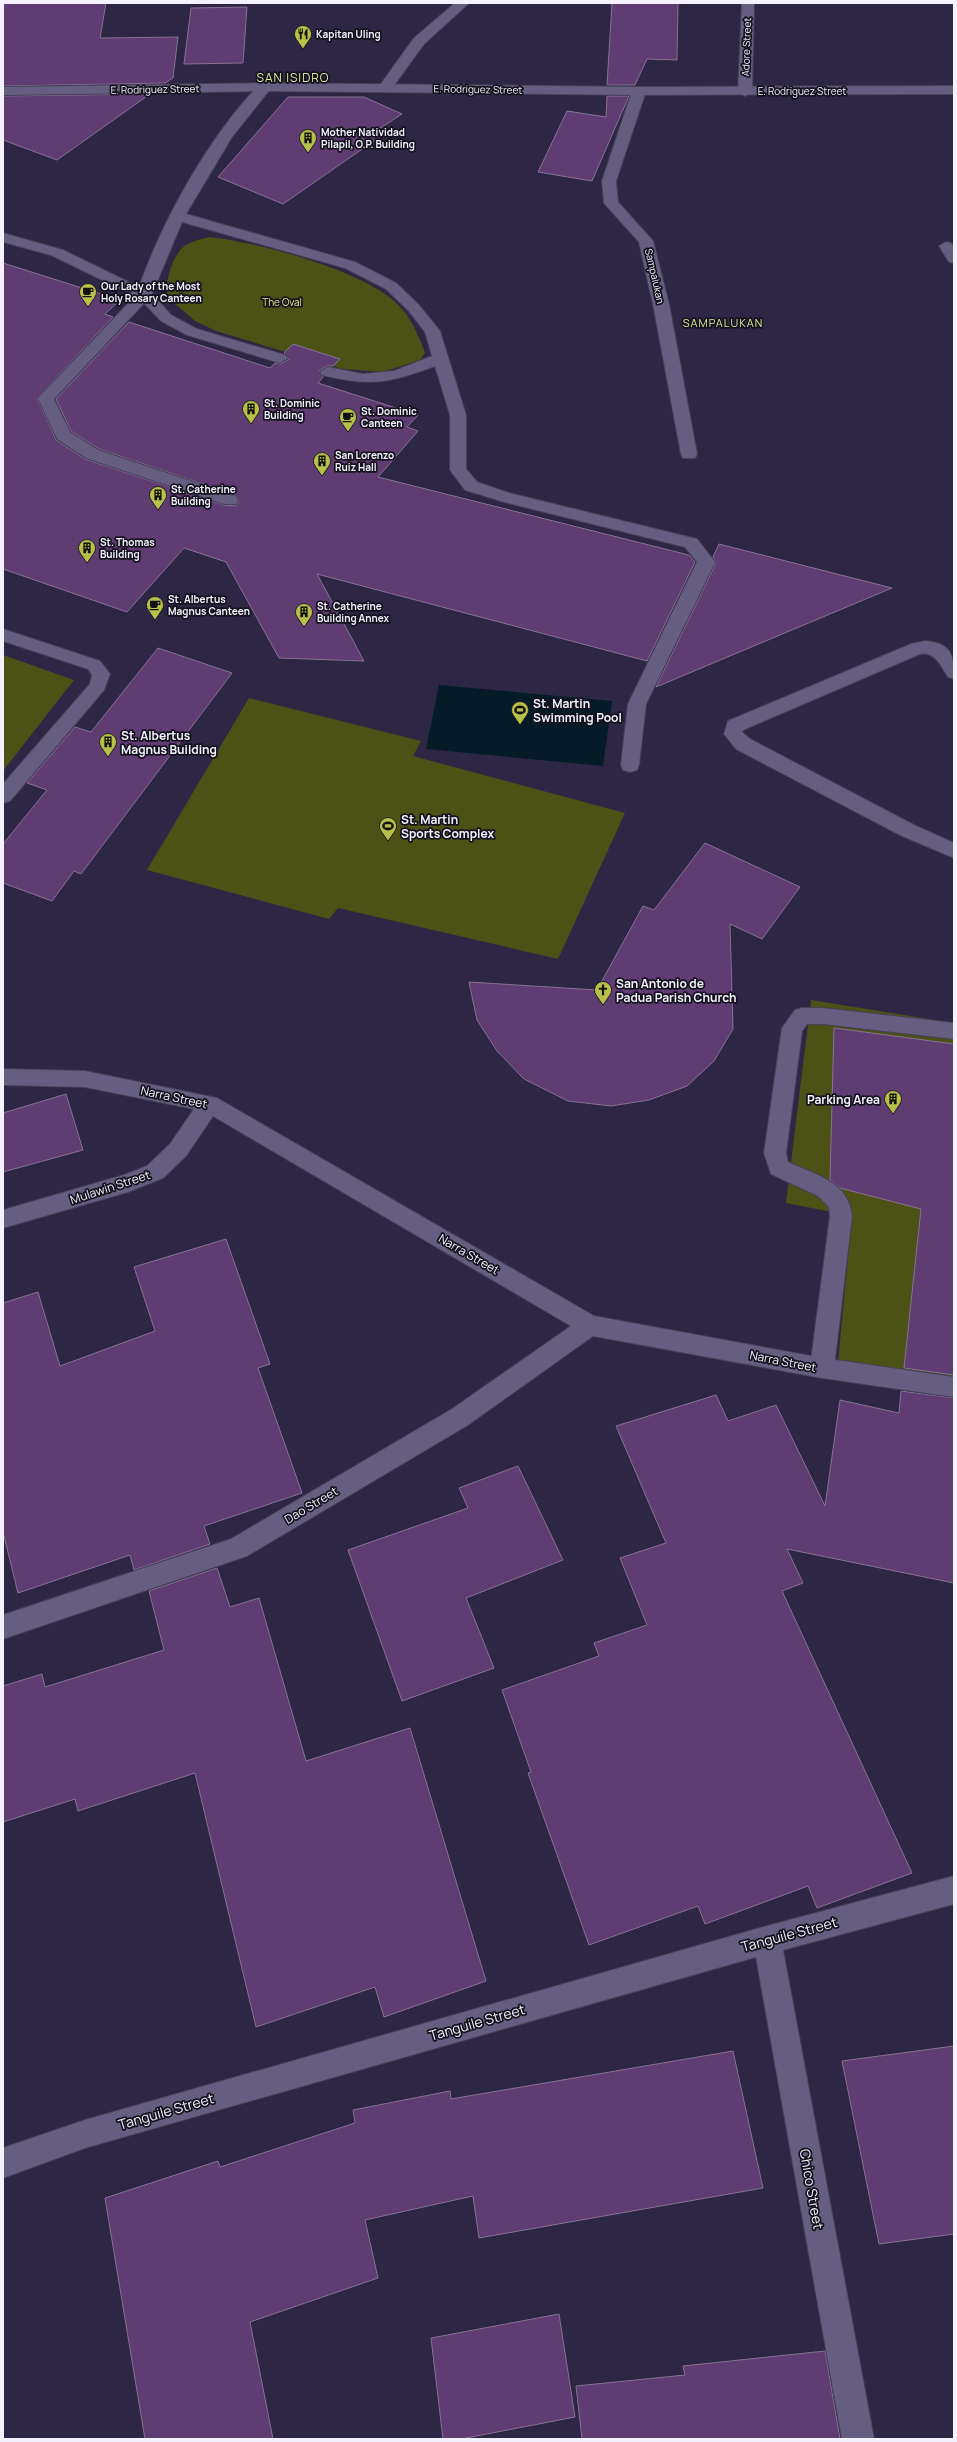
<svg xmlns="http://www.w3.org/2000/svg" width="957" height="2442" font-family="Manrope,sans-serif">
  <style>
    .green { fill: #4c5116 }
    .water { fill: #051c28 }
    .building { fill: #5f3c71; stroke: #877292 }
    .lines { fill: none; stroke-linecap: round; stroke-linejoin: round }
    .service-casing { stroke: #474059; stroke-width: 2 }
    .pedestrian-casing { stroke: #474059; stroke-width: 2 }
    .minor-casing { stroke: #474059; stroke-width: 2 }
    .tertiary-casing { stroke: #474059; stroke-width: 2 }
    .service { fill: #655e80; fill-rule: evenodd }
    .pedestrian { fill: #655e80; fill-rule: evenodd }
    .minor { fill: #655e80; fill-rule: evenodd }
    .tertiary { fill: #655e80; fill-rule: evenodd }
    .labels { text-anchor: middle; dominant-baseline: central; stroke-width: 3.5; stroke-linejoin: round; paint-order: stroke }
    .far-poi-label { font-size: 10px; font-weight: bold; fill: #f3f2fe; stroke: #15121f; text-anchor: start }
    .far-street-label { font-size: 10px; fill: #f3f2fe; stroke: #15121f }
    .far-park-label { font-size: 10px; fill: #e2ec88; stroke: #15121f }
    .far-neighbourhood-label { font-size: 11px; letter-spacing: 1px; fill: #e0e99b; stroke: #15121f }
    .far-quarter-label { font-size: 12px; letter-spacing: 1px; fill: #e0e99b; stroke: #15121f }
    .poi-label { font-size: 12px; font-weight: bold; fill: #f3f2fe; stroke: #15121f; text-anchor: start }
    .street-label { font-size: 12px; fill: #f3f2fe; stroke: #15121f }
    .near-street-label { font-size: 14px; fill: #f3f2fe; stroke: #15121f }
  </style>
  <rect width="100%" height="100%" fill="#2d2644"/>
  <g class="green">
    <path d="M 209,237 C 257,242 373,272 403,310 C 413,323 420,338 425,353 L 420,360 L 383,372 L 342,369 L 216,331 L 195,321 L 167,297 C 165,281 173,251 188,244 C 195,240 202,239 209,237 Z"/>
    <polygon points="3,655 74,680 3,771"/>
    <polygon points="249,698 421,741 413,756 625,813 558,959 338,908 329,919 147,870"/>
    <polygon points="811,1000 954,1023 954,1382 838,1362 852,1216 786,1203"/>
  </g>
  <polygon class="water" points="439,685 612,701 603,766 426,749"/>
  <g class="building">
    <polygon points="3,3 106,3 100,38 178,37 173,78 165,83 3,86"/>
    <polygon points="612,3 678,3 677,60 647,59 635,85 607,85"/>
    <polygon points="247,7 243,63 184,64 191,8"/>
    <polygon points="150,94 57,160 3,140 3,96"/>
    <polygon points="607,96 629,96 592,181 538,172 567,111 606,117"/>
    <polygon points="288,97 364,97 402,114 373,133 381,136 283,204 218,177"/>
    <polygon points="3,263 120,300 105,314 113,317 37,398 56,440 85,459 224,505 236,506 239,501 236,495 99,449 71,431 56,399 129,322 270,368 275,363 281,364 289,359 284,353 293,344 340,359 333,366 327,366 319,371 323,377 318,383 418,415 407,427 418,431 378,477 689,555 695,562 647,661 317,574 364,661 279,658 226,562 184,548 127,612 3,569"/>
    <polygon points="719,544 892,588 656,687 716,563 713,557"/>
    <polygon points="158,648 232,673 81,874 74,871 52,901 3,883 3,844 47,790 27,783 75,727 91,732"/>
    <polygon points="705,843 800,887 762,939 730,924 733,1029 714,1061 687,1086 649,1100 611,1106 568,1101 524,1079 497,1051 477,1020 469,982 597,990 643,906 654,910"/>
    <polygon points="834,1028 954,1044 954,1375 904,1368 921,1209 840,1188 830,1180"/>
    <polygon points="66,1094 83,1150 3,1172 3,1113"/>
    <polygon points="226,1239 270,1364 258,1368 302,1493 204,1526 210,1544 134,1570 130,1555 18,1593 3,1532 3,1303 38,1292 60,1366 155,1331 134,1267"/>
    <polygon points="901,1391 954,1398 954,1583 787,1549 803,1583 782,1591 912,1873 817,1908 808,1886 705,1924 698,1906 589,1945 528,1773 531,1772 502,1690 599,1656 594,1643 647,1625 620,1558 666,1543 616,1426 716,1395 728,1421 776,1405 825,1506 840,1400 899,1413"/>
    <polygon points="518,1466 563,1560 466,1598 494,1668 402,1701 348,1550 468,1508 459,1488"/>
    <polygon points="217,1568 230,1607 259,1598 306,1761 410,1728 486,1981 384,2017 375,1987 256,2027 195,1773 78,1811 75,1799 3,1822 3,1686 42,1674 45,1687 164,1650 149,1591"/>
    <polygon points="954,2046 954,2234 879,2244 842,2061"/>
    <polygon points="733,2051 763,2188 479,2238 473,2196 365,2220 378,2278 250,2322 273,2439 145,2439 105,2198 218,2161 220,2167 355,2123 353,2110 450,2091 451,2099"/>
    <polygon points="559,2314 575,2417 461,2439 443,2439 431,2338"/>
    <polygon points="825,2351 840,2439 582,2439 576,2386 685,2375 683,2366"/>
  </g>
  <g class="lines">
    <defs>
      <g id="service">
        <path d="M 265,83 L 272,87 L 232,137 L 186,214 L 355,262 L 396,283 L 418,304 L 440,331 L 466,415 L 466,469 L 477,482 L 509,493 L 697,539 L 715,562 L 646,704 L 639,765 L 637,770 L 630,772 L 623,770 L 621,765 L 628,704 L 697,562 L 685,547 L 504,502 L 465,490 L 450,470 L 450,415 L 435,366 C 390,383 371,387 322,375 L 320,372 L 328,367 L 363,374 L 394,371 L 432,356 L 425,332 L 408,310 L 386,289 L 345,268 L 182,222 L 152,294 L 171,315 L 197,329 L 285,355 L 288,358 L 280,363 L 187,335 L 161,321 L 139,298 L 53,256 L 51,253 L 53,250 L 63,250 L 139,287 C 163,219 210,135 260,84 Z"/>
        <polygon points="639,87 646,91 616,181 618,202 653,241 669,304 697,454 695,458 683,458 681,454 653,304 639,242 604,203 602,181 632,91"/>
        <polygon points="3,629 100,661 110,674 104,690 10,801 3,803 3,784 90,684 92,675 88,669 3,641"/>
        <path d="M 802,1008 L 823,1008 L 954,1023 L 954,1039 L 823,1024 L 807,1024 L 802,1031 L 786,1153 L 788,1162 C 816,1175 849,1182 852,1216 L 834,1368 L 830,1375 L 822,1378 L 814,1375 L 810,1368 L 830,1216 L 829,1207 L 818,1196 L 771,1174 L 764,1153 L 782,1028 L 795,1010 Z"/>
      </g>
      <polygon id="pedestrian" points="144,291 151,295 149,298 54,399 70,432 98,450 236,496 238,500 236,504 224,504 86,458 57,439 38,398 139,292"/>
      <g id="minor">
        <polygon points="455,3 469,3 424,44 390,91 380,91 378,88 414,38"/>
        <polygon points="742,3 754,3 752,92 745,96 738,92"/>
        <polygon points="3,233 63,250 65,253 58,257 3,242"/>
        <polygon points="946,242 951,243 954,247 954,263 949,262 939,246"/>
        <path d="M 925,641 C 952,643 954,656 954,679 L 948,677 C 941,666 935,651 920,654 L 743,730 L 742,732 L 750,739 L 914,825 L 954,843 L 954,858 L 900,835 L 736,749 L 724,734 L 728,721 L 911,644 Z"/>
        <polygon points="3,1069 85,1071 217,1098 594,1316 822,1358 954,1377 954,1397 822,1378 593,1336 468,1425 247,1556 3,1639 3,1615 231,1539 452,1409 571,1326 213,1116 186,1156 163,1178 128,1192 3,1228 3,1210 124,1175 147,1166 170,1144 194,1109 85,1087 3,1085"/>
        <polygon points="954,1876 954,1904 783,1950 874,2439 842,2439 756,1957 85,2148 3,2178 3,2148 85,2120 767,1926"/>
      </g>
      <polygon id="tertiary" points="265,83 639,87 954,86 954,94 639,95 265,91 3,95 3,87"/>
    </defs>
    <use href="#service" class="service-casing"/>
    <use href="#pedestrian" class="pedestrian-casing"/>
    <use href="#minor" class="minor-casing"/>
    <use href="#tertiary" class="tertiary-casing"/>
    <use href="#service" class="service"/>
    <use href="#pedestrian" class="pedestrian"/>
    <use href="#minor" class="minor"/>
    <use href="#tertiary" class="tertiary"/>
  </g>
  <defs>
    <symbol id="restaurant-pin" viewBox="-11 -11 22 30"><path d="M0 17L-7.5 6A9.5 9.5 0 1 1 7.5 6Z" fill="#b8c147" stroke="#15121f"/><path d="M-5-6h1v4h1v-4h1v4h1v-4h1v5L-1.5 .5V6h-2V.5L-5-1ZM5-6V6H3V1.5H1.5Q1.5-4 5-6Z" fill="#111"/></symbol>
    <symbol id="building-pin" viewBox="-11 -11 22 30"><path d="M0 17L-7.5 6A9.5 9.5 0 1 1 7.5 6Z" fill="#b8c147" stroke="#15121f"/><path d="M-4-6H4V6H1V3H-1V6H-4ZM-2.5-4.3h1.7v1.8h-1.7ZM.8-4.3h1.7v1.8H.8ZM-2.5-1h1.7V.8h-1.7ZM.8-1h1.7V.8H.8Z" fill="#111"/></symbol>
    <symbol id="cafe-pin" viewBox="-11 -11 22 30"><path d="M0 17L-7.5 6A9.5 9.5 0 1 1 7.5 6Z" fill="#b8c147" stroke="#15121f"/><path d="M-5.5-4.5H6V0H3Q3 3.5 0 3.5H-2.5Q-5.5 3.5-5.5 0ZM3-3.2v2h1.7v-2ZM-6 4.5H4V6H-6Z" fill="#111"/></symbol>
    <symbol id="stadium-pin" viewBox="-11 -11 22 30"><path d="M0 17L-7.5 6A9.5 9.5 0 1 1 7.5 6Z" fill="#b8c147" stroke="#15121f"/><path d="M0-5a6.5 5 0 1 0 0 10a6.5 5 0 1 0 0-10ZM-3.5-1.8h7v3.6h-7Z" fill="#111"/></symbol>
    <symbol id="church-pin" viewBox="-11 -11 22 30"><path d="M0 17L-7.5 6A9.5 9.5 0 1 1 7.5 6Z" fill="#b8c147" stroke="#15121f"/><path d="M-1.2-6h2.4v3.5h3.3v2.4h-3.3V6h-2.4V-.1h-3.3v-2.4h3.3Z" fill="#111"/></symbol>
  </defs>
  <g fill-rule="evenodd">
    <use href="#restaurant-pin" x="293" y="24" width="20" height="27"/>
    <use href="#building-pin" x="298" y="128" width="20" height="27"/>
    <use href="#cafe-pin" x="78" y="282" width="20" height="27"/>
    <use href="#building-pin" x="241" y="399" width="20" height="27"/>
    <use href="#cafe-pin" x="338" y="407" width="20" height="27"/>
    <use href="#building-pin" x="312" y="451" width="20" height="27"/>
    <use href="#building-pin" x="148" y="485" width="20" height="27"/>
    <use href="#building-pin" x="77" y="538" width="20" height="27"/>
    <use href="#cafe-pin" x="145" y="595" width="20" height="27"/>
    <use href="#building-pin" x="294" y="602" width="20" height="27"/>
    <use href="#stadium-pin" x="510" y="700" width="20" height="27"/>
    <use href="#building-pin" x="98" y="732" width="20" height="27"/>
    <use href="#stadium-pin" x="378" y="816" width="20" height="27"/>
    <use href="#church-pin" x="593" y="980" width="20" height="27"/>
    <use href="#building-pin" x="883" y="1089" width="20" height="27"/>
  </g>
  <g class="labels">
    <g class="far-poi-label">
      <text x="316" y="34">Kapitan Uling</text>
      <text x="321" y="132">Mother Natividad<tspan x="321" dy="12">Pilapil, O.P. Building</tspan></text>
      <text x="101" y="286">Our Lady of the Most<tspan x="101" dy="12">Holy Rosary Canteen</tspan></text>
      <text x="264" y="403">St. Dominic<tspan x="264" dy="12">Building</tspan></text>
      <text x="361" y="411">St. Dominic<tspan x="361" dy="12">Canteen</tspan></text>
      <text x="335" y="455">San Lorenzo<tspan x="335" dy="12">Ruiz Hall</tspan></text>
      <text x="171" y="489">St. Catherine<tspan x="171" dy="12">Building</tspan></text>
      <text x="100" y="542">St. Thomas<tspan x="100" dy="12">Building</tspan></text>
      <text x="168" y="599">St. Albertus<tspan x="168" dy="12">Magnus Canteen</tspan></text>
      <text x="317" y="606">St. Catherine<tspan x="317" dy="12">Building Annex</tspan></text>
    </g>
    <g class="far-street-label">
      <text transform="translate(746 47) rotate(-88)">Adore Street</text>
      <text transform="translate(155 89) rotate(-1)">E. Rodriguez Street</text>
      <text transform="translate(478 89) rotate(1)">E. Rodriguez Street</text>
      <text x="802" y="91">E. Rodriguez Street</text>
      <text transform="translate(655 276) rotate(77)">Sampalukan</text>
    </g>
    <g class="far-park-label">
      <text x="282" y="302">The Oval</text>
    </g>
    <g class="far-neighbourhood-label">
      <text x="723" y="322">SAMPALUKAN</text>
    </g>
    <g class="far-quarter-label">
      <text x="293" y="77">SAN ISIDRO</text>
    </g>
    <g class="poi-label">
      <text x="533" y="703">St. Martin<tspan x="533" dy="14">Swimming Pool</tspan></text>
      <text x="121" y="735">St. Albertus<tspan x="121" dy="14">Magnus Building</tspan></text>
      <text x="401" y="819">St. Martin<tspan x="401" dy="14">Sports Complex</tspan></text>
      <text x="616" y="983">San Antonio de<tspan x="616" dy="14">Padua Parish Church</tspan></text>
      <text x="880" y="1099" text-anchor="end">Parking Area</text>
    </g>
    <g class="street-label">
      <text transform="translate(174 1097) rotate(12)">Narra Street</text>
      <text transform="translate(110 1187) rotate(-18)">Mulawin Street</text>
      <text transform="translate(469 1254) rotate(30)">Narra Street</text>
      <text transform="translate(783 1361) rotate(11)">Narra Street</text>
      <text transform="translate(311 1505) rotate(-31)">Dao Street</text>
    </g>
    <g class="near-street-label">
      <text transform="translate(789 1934) rotate(-15)">Tanguile Street</text>
      <text transform="translate(477 2022) rotate(-16)">Tanguile Street</text>
      <text transform="translate(166 2111) rotate(-16)">Tanguile Street</text>
      <text transform="translate(812 2189) rotate(80)">Chico Street</text>
    </g>
  </g>
  <rect width="957" height="2442" fill="none" stroke="#f3f2fe" stroke-width="8"/>
</svg>
